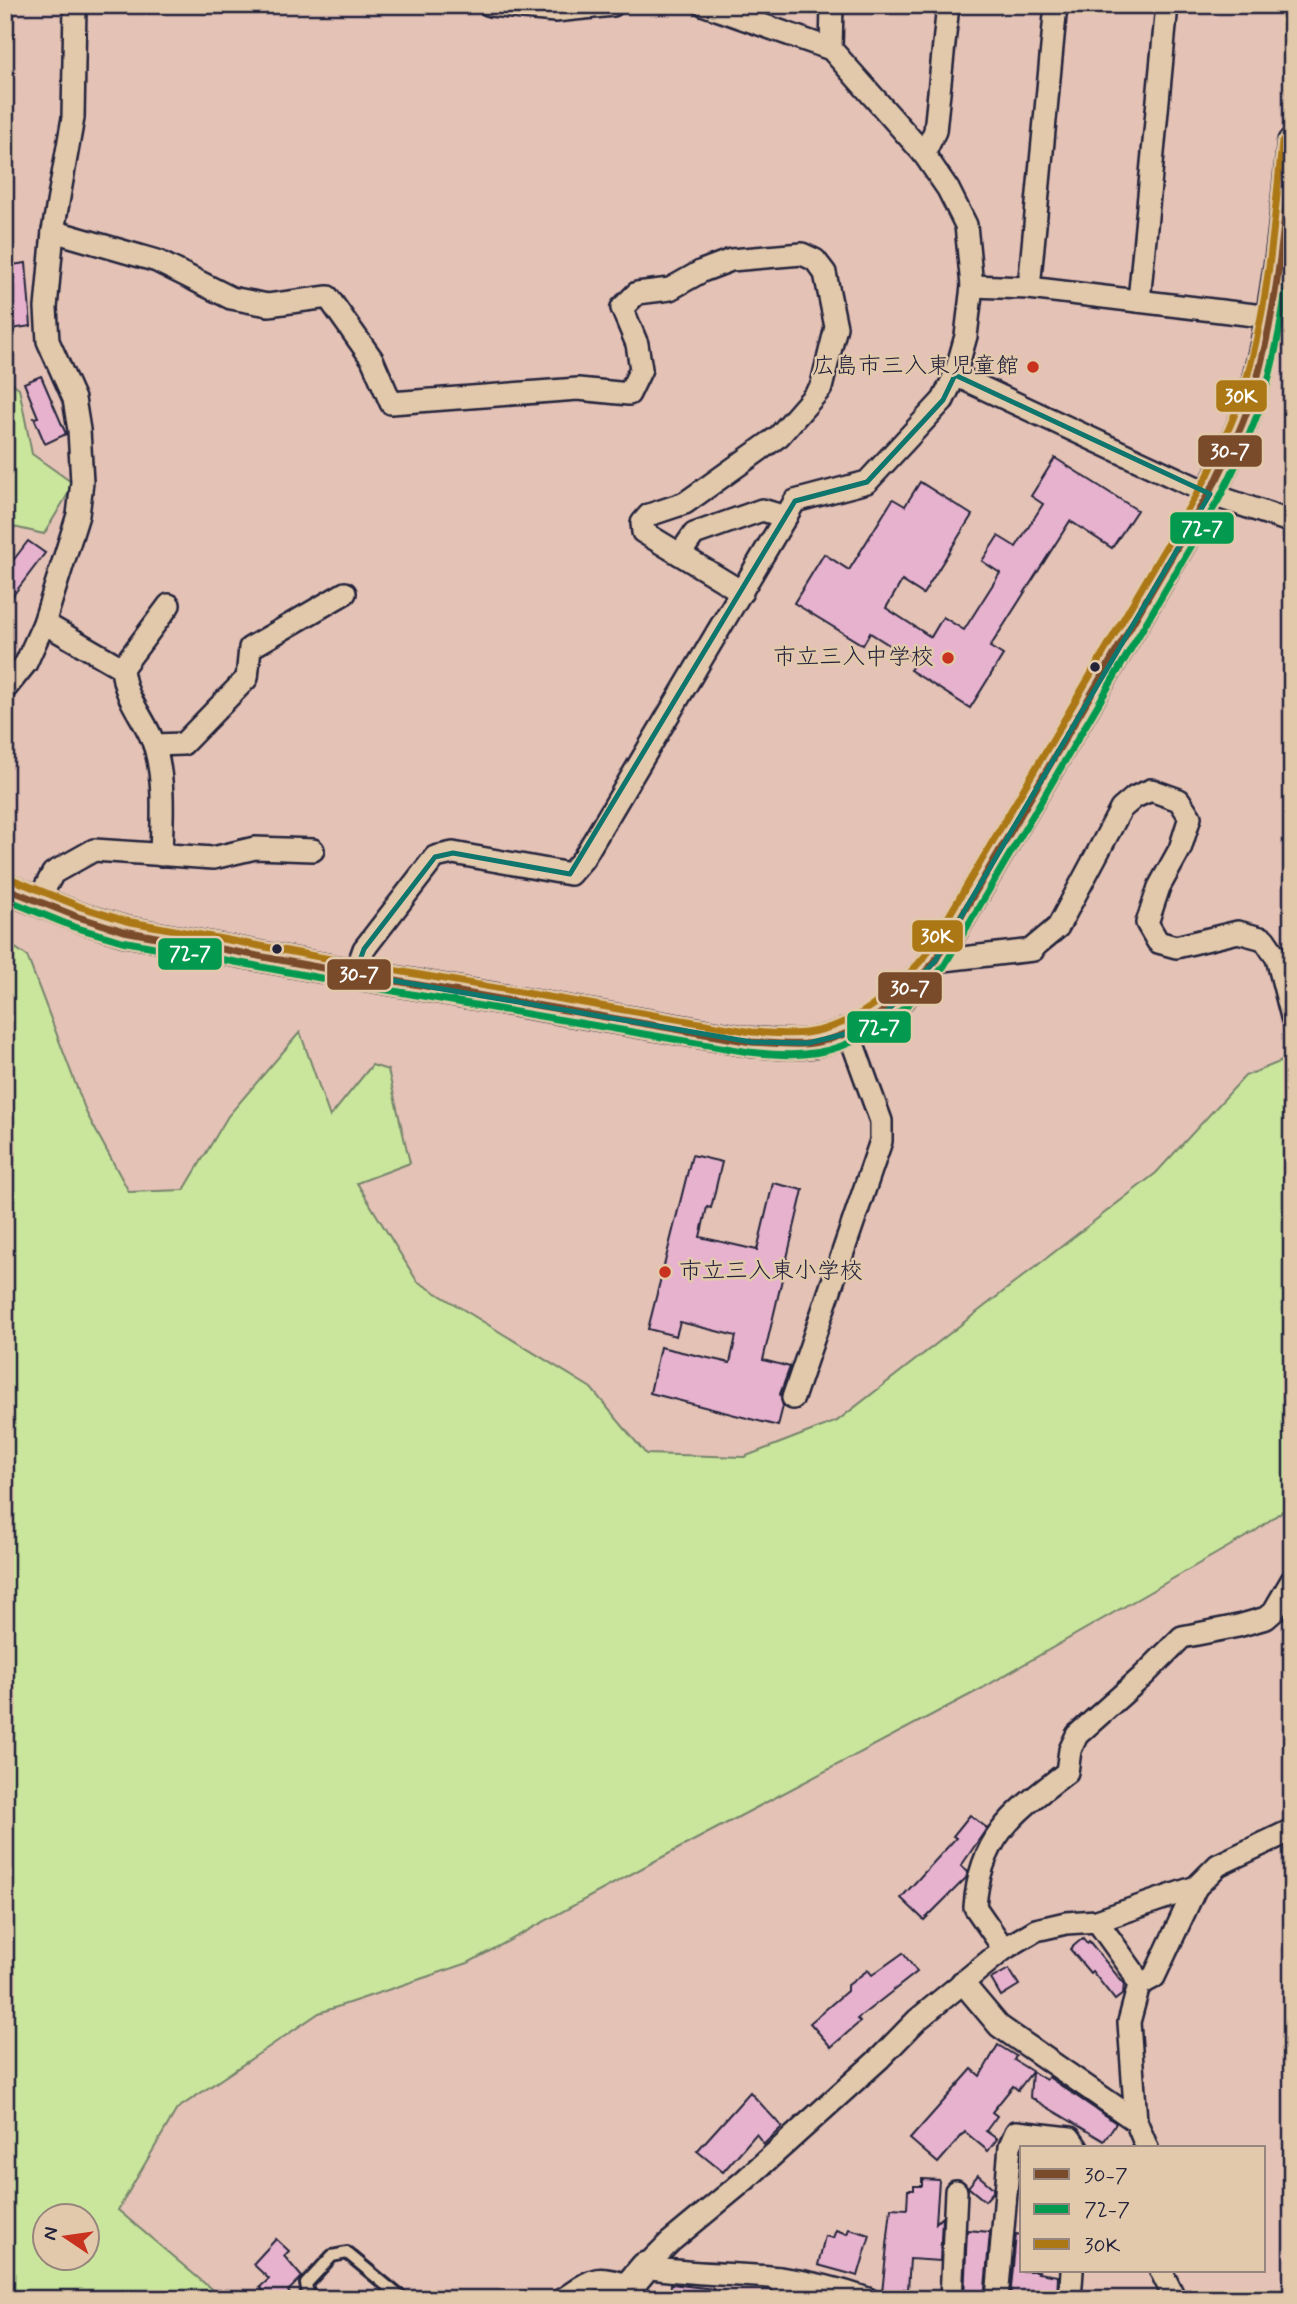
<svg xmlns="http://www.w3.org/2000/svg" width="1297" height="2304" font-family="Mynerve,'Klee One',sans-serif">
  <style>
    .green { fill: #cae59c; stroke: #76846c; stroke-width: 2; fill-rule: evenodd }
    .building { fill: #e6b2ce; stroke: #22223b; stroke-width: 2 }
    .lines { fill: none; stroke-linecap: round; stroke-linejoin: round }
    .lane-casing { stroke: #22223b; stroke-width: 16 }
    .street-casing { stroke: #22223b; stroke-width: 26 }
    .secondary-casing { stroke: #22223b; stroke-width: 33 }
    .lane { stroke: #e3c9ab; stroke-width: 10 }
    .street { stroke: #e3c9ab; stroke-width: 21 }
    .secondary { stroke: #e3c9ab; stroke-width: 28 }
    .bus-1-casing { stroke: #e3c9ab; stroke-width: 12 }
    .bus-2-casing { stroke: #e3c9ab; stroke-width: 12 }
    .bus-3-casing { stroke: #e3c9ab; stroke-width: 12 }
    .bus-1 { stroke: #7a4b2a; stroke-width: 7 }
    .bus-2 { stroke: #03994f; stroke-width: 7 }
    .bus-3 { stroke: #ac7815; stroke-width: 7 }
    .marked { fill: none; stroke: #0f766e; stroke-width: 5; stroke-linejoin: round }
    .poi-dot { fill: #c8321e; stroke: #e3c9ab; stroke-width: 2.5 }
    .bus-dot { fill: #22223b; stroke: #e3c9ab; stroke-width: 2.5 }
    .labels { text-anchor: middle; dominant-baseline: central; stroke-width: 5; stroke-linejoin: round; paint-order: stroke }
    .poi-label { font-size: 23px; fill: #22223b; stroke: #e3c9ab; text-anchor: end }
    .line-badge { stroke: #e3c9ab; stroke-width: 2.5 }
    .badge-label { font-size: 19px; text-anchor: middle; font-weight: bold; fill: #fff }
  </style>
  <rect width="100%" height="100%" fill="#e4c2b6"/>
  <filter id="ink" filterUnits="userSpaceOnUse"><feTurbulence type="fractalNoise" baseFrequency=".0143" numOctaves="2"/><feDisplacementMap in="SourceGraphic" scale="14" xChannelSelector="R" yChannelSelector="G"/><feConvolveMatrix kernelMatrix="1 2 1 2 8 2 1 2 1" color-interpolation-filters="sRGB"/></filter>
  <g filter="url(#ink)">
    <g class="green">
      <polygon points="5,378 19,388 32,454 74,484 44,534 5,525"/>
      <path d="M 5,941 L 27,956 L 87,1114 L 129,1192 L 184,1190 L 228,1116 L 300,1032 L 330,1117 L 372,1065 L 388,1070 L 410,1163 L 357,1183 L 417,1281 L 591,1388 L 646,1454 L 744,1457 L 837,1421 L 1156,1173 L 1245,1076 L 1292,1057 L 1292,1504 L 1254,1532 L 979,1690 L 655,1861 L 468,1963 L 319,2013 L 177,2109 L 118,2210 L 223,2299 L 5,2299 ZM 46,2216 L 88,2216 L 88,2258 L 46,2258 Z"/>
    </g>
    <g class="building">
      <polygon points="26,263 31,326 5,330 5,266"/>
      <polygon points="41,376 66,434 45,444 34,418 38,417 24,383"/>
      <polygon points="1055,458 1137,510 1112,548 1070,521 990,647 1003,655 970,708 910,670 916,662 870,633 863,645 794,603 824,554 849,570 893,499 905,506 920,482 972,515 923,594 902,581 886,608 931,637 943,617 964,630 1000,573 982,561 998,536 1016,547 1043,504 1031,496"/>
      <polygon points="28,541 45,553 5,606 5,571"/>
      <polygon points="692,1155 722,1162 711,1208 707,1207 700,1237 757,1250 773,1183 803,1190 763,1360 790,1367 780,1394 783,1406 778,1426 650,1393 660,1347 730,1363 736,1336 680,1322 676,1336 648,1329"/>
      <polygon points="970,1815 987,1828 961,1866 968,1872 966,1878 924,1920 901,1898 956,1838 953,1836"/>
      <polygon points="1083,1938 1087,1943 1089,1941 1124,1984 1123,1994 1115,2000 1092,1971 1090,1973 1070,1949"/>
      <polygon points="903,1953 917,1972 857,2019 860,2022 831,2047 810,2023 847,1991 847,1986 868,1970 872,1975"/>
      <polygon points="1009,1969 1019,1985 1001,1996 991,1979"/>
      <polygon points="998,2045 1016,2056 1014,2060 1046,2080 1049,2076 1050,2078 1116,2123 1104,2141 1030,2097 1032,2072 1018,2090 1013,2086 992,2112 997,2116 986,2131 997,2139 988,2151 965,2132 938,2163 910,2139 972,2069 980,2076"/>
      <polygon points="750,2092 782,2127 764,2144 756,2134 723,2172 697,2151"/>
      <polygon points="978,2175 993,2188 993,2192 985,2201 968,2187"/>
      <polygon points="922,2179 939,2180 936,2223 942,2217 940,2261 910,2259 908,2290 904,2289 903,2296 882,2293 891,2208 907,2209 908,2190 914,2190 914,2186 922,2186"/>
      <polygon points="849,2229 870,2235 858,2276 818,2265 825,2236 833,2238 836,2230 847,2234"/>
      <polygon points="967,2230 990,2232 984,2299 964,2299"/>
      <polygon points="1016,2234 1022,2235 1022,2271 1039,2271 1038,2273 1058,2276 1057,2299 1010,2299"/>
      <polygon points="276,2239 289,2251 284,2256 302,2277 288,2291 294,2299 270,2299 260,2287 269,2279 253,2264"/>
      <polygon points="671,2284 713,2289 712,2299 670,2299"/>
    </g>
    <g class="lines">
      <defs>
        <polyline id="lane" points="309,2299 306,2284 332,2256 347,2253 403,2299"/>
        <g id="street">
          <polyline points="490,5 555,11 613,5"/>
          <polyline points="831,49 832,5"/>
          <polyline points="924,154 935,131 948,5"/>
          <polyline points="53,231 157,261 231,298 268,305 328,297 372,359 391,403 578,389 629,394 641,369 637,344 622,308 637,293 670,289 702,271 731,260 802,254 815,260 825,273 836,327 821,388 779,436 685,503 649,515 642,523 643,532 742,592"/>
          <polyline points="972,286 1029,288 1271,317"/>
          <polyline points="1029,288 1056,5"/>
          <polyline points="1139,301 1167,5"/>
          <polyline points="955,375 1210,494 1292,522"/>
          <polyline points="680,554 694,534 762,510 786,517"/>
          <polyline points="44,623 122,668"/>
          <polyline points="5,689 26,663 44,623 78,515 82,482 79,430 74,399 48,341 46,308 53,231 73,118 75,5"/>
          <polyline points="154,745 183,744 247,678 250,648 345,593"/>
          <path d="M 161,855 C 162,818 165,783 155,747 C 146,718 125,702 122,668 L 169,605"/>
          <polyline points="38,901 53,873 94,850 213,858 255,848 313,850"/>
          <polyline points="935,961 1033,950 1034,947 1058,927 1121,809 1135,797 1151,790 1179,800 1190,817 1180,849 1159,887 1147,923 1158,942 1176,947 1238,932 1264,939 1277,958 1292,1017"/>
          <polyline points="355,974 364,949 435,857 453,853 570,874 583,859 795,501 867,482 943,400 955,375 966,336 972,286 966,225 948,189 924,154 831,49 705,5"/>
          <polyline points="793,1398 881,1141 881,1121 849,1033"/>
          <polyline points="1097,1921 1132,1970 1139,1985"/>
          <path d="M 1004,1949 L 975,1907 C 980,1836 1014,1813 1067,1772 L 1070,1750 L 1077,1735 L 1142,1677 L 1182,1637 L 1238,1626 L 1266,1618 L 1274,1611 L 1292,1580"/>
          <polyline points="962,1982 999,2026 1136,2121 1147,2148"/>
          <polyline points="1136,2121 1129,2022 1139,1985 1154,1977 1196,1887"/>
          <polyline points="645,2267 670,2242 745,2180 880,2058 917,2020 1004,1949 1036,1930 1066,1923 1097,1921 1196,1887 1218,1865 1292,1830"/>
          <path d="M 645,2267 C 691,2275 734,2273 779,2278 C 810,2282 839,2289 868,2299"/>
          <polyline points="1161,2271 1175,2299"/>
          <polyline points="779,2278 788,2299"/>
          <path d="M 563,2299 C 592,2280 594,2273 629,2286"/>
          <polyline points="951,2299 956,2191"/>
          <polyline points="997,2299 1010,2146 1016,2132 1070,2138 1077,2148"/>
          <polyline points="1070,2299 1072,2271"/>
        </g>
        <g id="secondary">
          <path d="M 5,888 L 78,917 L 124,931 L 355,974 L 751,1042 C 770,1043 792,1046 811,1043 C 866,1033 900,1002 935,961 L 1210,494 C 1229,455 1248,417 1258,375 C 1277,300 1285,220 1292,143"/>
          <polyline points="618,2299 645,2267"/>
        </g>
      </defs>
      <use href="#lane" class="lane-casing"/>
      <use href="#street" class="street-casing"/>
      <use href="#secondary" class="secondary-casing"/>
      <use href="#lane" class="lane"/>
      <use href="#street" class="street"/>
      <use href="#secondary" class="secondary"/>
      <defs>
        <path id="bus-1" d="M 5,888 L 78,917 L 124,931 L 355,974 L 751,1042 C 769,1043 787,1045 805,1044 C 860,1039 901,1000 935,961 L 1217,479 C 1231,450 1245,421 1254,390 C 1277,311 1284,227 1292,146"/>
        <path id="bus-2" d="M 5,899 L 74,927 L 122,941 L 353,984 L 749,1052 C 767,1054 786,1056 804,1054 C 862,1050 909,1009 944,966 L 1219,499 C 1234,470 1248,440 1259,410 C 1277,358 1285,301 1292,246"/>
        <path id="bus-3" d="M 9,878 L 81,907 L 126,921 L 357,964 L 752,1032 C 770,1033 789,1035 806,1033 C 857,1026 894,992 926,955 L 1208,475 C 1221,447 1234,420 1243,391 C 1268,311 1274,225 1282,142"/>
      </defs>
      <use href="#bus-1" class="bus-1-casing"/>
      <use href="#bus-2" class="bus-2-casing"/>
      <use href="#bus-3" class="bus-3-casing"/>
      <use href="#bus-1" class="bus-1"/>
      <use href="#bus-2" class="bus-2"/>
      <use href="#bus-3" class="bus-3"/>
    </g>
  </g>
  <path class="marked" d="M 955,375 L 1210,494 L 935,961 L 889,1009 L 849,1033 L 809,1043 L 751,1042 L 355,974 L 364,949 L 435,857 L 453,853 L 570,874 L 795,501 L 867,482 L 943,400 Z"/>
  <g class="poi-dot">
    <circle cx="1033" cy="367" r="7"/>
    <circle cx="948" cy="658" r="7"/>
    <circle cx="665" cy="1272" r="7"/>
  </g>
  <g class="bus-dot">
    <circle cx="1095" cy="667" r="6"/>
    <circle cx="277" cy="949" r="6"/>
  </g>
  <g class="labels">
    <g class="poi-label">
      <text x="1019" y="367">広島市三入東児童館</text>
      <text x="934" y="658">市立三入中学校</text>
      <text x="679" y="1272" text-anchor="start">市立三入東小学校</text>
    </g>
  </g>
  <g class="line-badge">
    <rect x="1215" y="379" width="53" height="34" rx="7" fill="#ac7815"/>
    <rect x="1197" y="434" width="66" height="34" rx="7" fill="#7a4b2a"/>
    <rect x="1169" y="511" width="66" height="34" rx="7" fill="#03994f"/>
    <rect x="911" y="919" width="53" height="34" rx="7" fill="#ac7815"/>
    <rect x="157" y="937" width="66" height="34" rx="7" fill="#03994f"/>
    <rect x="326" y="958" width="66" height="33" rx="7" fill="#7a4b2a"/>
    <rect x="877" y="971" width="66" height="34" rx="7" fill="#7a4b2a"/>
    <rect x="846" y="1010" width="66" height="34" rx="7" fill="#03994f"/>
  </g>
  <g class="badge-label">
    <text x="1241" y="403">30K</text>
    <text x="1230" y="458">30-7</text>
    <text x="1202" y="535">72-7</text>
    <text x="937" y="943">30K</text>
    <text x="190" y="960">72-7</text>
    <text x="359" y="981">30-7</text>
    <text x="910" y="995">30-7</text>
    <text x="879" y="1034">72-7</text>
  </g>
  <rect width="1297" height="2304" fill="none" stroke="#e3c9ab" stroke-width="28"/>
  <rect x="14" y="14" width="1269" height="2276" fill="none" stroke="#22223b" stroke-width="2.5" filter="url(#ink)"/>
  <rect x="1020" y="2146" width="245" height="126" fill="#e3c9ab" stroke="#96867e" stroke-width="2"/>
  <rect x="1034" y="2169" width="35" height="10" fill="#7a4b2a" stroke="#96867e" stroke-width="2"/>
  <text x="1084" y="2182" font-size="21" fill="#22223b">30-7</text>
  <rect x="1034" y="2204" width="35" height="10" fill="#03994f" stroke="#96867e" stroke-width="2"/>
  <text x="1084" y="2216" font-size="21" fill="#22223b">72-7</text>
  <rect x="1034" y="2239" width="35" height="10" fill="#ac7815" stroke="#96867e" stroke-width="2"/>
  <text x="1084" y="2252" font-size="21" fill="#22223b">30K</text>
  <g transform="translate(66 2237) rotate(283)"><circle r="33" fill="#e3c9ab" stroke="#96867e" stroke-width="2"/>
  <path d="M0-5L12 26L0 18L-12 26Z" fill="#c8321e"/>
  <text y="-10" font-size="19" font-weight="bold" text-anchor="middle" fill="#22223b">N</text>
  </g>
</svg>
